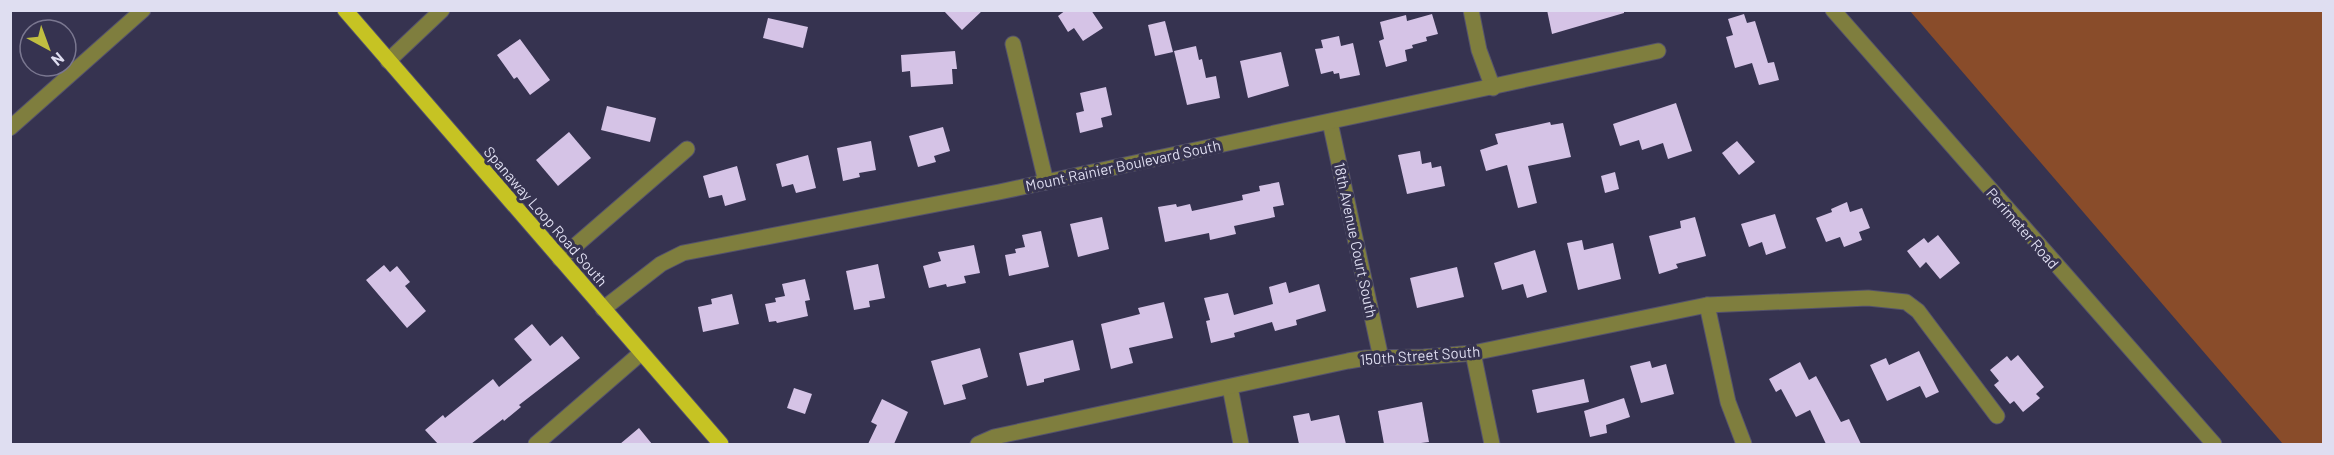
<svg xmlns="http://www.w3.org/2000/svg" width="2334" height="455" font-family="Barlow,sans-serif">
  <style>
    .green { fill: #894c2a }
    .building { fill: #d5c3e6 }
    .lines { fill: none; stroke-linecap: round; stroke-linejoin: round }
    .minor-casing { stroke: #54526d; stroke-width: 17 }
    .major-casing { stroke: #54526d; stroke-width: 17 }
    .minor { stroke: #7f7e3e; stroke-width: 15 }
    .major { stroke: #c6c323; stroke-width: 15 }
    .labels { text-anchor: middle; dominant-baseline: central; stroke-width: 6; stroke-linejoin: round; paint-order: stroke }
    .street-label { font-size: 15px; fill: #dfdef1; stroke: #363350 }
  </style>
  <rect width="100%" height="100%" fill="#363350"/>
  <polygon class="green" points="1910,11 2323,11 2323,444 2283,444"/>
  <g class="building">
    <polygon points="943,10 983,10 962,30"/>
    <polygon points="1066,10 1091,10 1103,28 1083,41 1074,28 1068,32 1058,16"/>
    <polygon points="1547,10 1624,10 1624,13 1552,34"/>
    <polygon points="1432,14 1438,34 1426,37 1427,41 1412,45 1413,48 1405,50 1407,61 1386,67 1379,41 1384,39 1380,22 1406,15 1407,21"/>
    <polygon points="1744,14 1747,23 1755,21 1768,63 1774,62 1779,80 1759,85 1752,63 1735,68 1726,37 1733,35 1728,19"/>
    <polygon points="768,18 808,27 803,48 763,38"/>
    <polygon points="1165,21 1173,52 1155,56 1148,25"/>
    <polygon points="1339,36 1341,46 1353,43 1360,75 1340,79 1339,73 1334,74 1333,71 1321,74 1315,49 1323,48 1321,40"/>
    <polygon points="520,39 550,80 530,95 517,77 514,79 497,55"/>
    <polygon points="1196,46 1199,60 1202,59 1206,78 1216,76 1220,98 1187,105 1174,51"/>
    <polygon points="955,51 957,69 952,69 953,84 911,87 910,71 902,72 901,55"/>
    <polygon points="1281,52 1289,86 1248,98 1240,61"/>
    <polygon points="1106,87 1112,115 1101,118 1103,127 1080,133 1076,113 1084,111 1080,93"/>
    <polygon points="1676,103 1692,151 1668,159 1663,143 1642,150 1639,140 1620,146 1613,124"/>
    <polygon points="607,106 656,118 650,142 601,130"/>
    <polygon points="1550,122 1551,125 1563,123 1571,157 1528,166 1537,203 1518,208 1507,165 1486,171 1480,150 1498,144 1495,134"/>
    <polygon points="943,127 950,151 934,156 936,162 918,167 909,136"/>
    <polygon points="569,132 591,158 558,186 536,160"/>
    <polygon points="871,141 876,170 859,173 860,177 843,181 837,148"/>
    <polygon points="1737,141 1755,162 1739,175 1722,153"/>
    <polygon points="1420,151 1422,164 1431,162 1432,168 1441,166 1445,186 1407,194 1398,155"/>
    <polygon points="808,155 816,188 796,193 793,184 782,187 776,164"/>
    <polygon points="737,166 746,200 725,206 722,195 709,198 703,176"/>
    <polygon points="1615,172 1619,189 1605,193 1601,176"/>
    <polygon points="1279,182 1284,205 1273,207 1275,217 1234,226 1236,234 1210,240 1209,233 1165,242 1158,207 1176,204 1177,207 1190,204 1192,211 1243,200 1242,195 1260,191 1259,186"/>
    <polygon points="1847,202 1850,212 1862,208 1870,228 1859,232 1862,240 1844,247 1840,237 1826,242 1816,218 1832,212 1831,209"/>
    <polygon points="1775,214 1786,248 1766,255 1762,242 1749,247 1741,224"/>
    <polygon points="1102,217 1109,249 1078,257 1070,224"/>
    <polygon points="1695,217 1706,256 1676,264 1678,268 1659,274 1649,236 1681,228 1680,221"/>
    <polygon points="1041,231 1049,267 1009,276 1005,255 1016,253 1015,249 1025,247 1022,235"/>
    <polygon points="1938,235 1960,263 1940,279 1926,262 1920,268 1907,251 1924,238 1928,243"/>
    <polygon points="1582,240 1584,250 1613,243 1621,279 1578,290 1567,243"/>
    <polygon points="974,245 980,273 964,276 966,283 947,287 946,284 929,288 923,266 941,261 938,252"/>
    <polygon points="1535,250 1547,292 1527,298 1523,284 1502,290 1494,263"/>
    <polygon points="878,264 885,298 869,301 870,307 854,310 846,271"/>
    <polygon points="384,265 390,272 397,266 410,282 405,286 426,311 407,328 366,280"/>
    <polygon points="1457,267 1464,297 1417,308 1410,278"/>
    <polygon points="805,279 810,300 805,301 808,316 777,323 776,321 769,322 765,304 776,302 775,298 785,296 782,284"/>
    <polygon points="1286,282 1289,293 1319,284 1326,311 1296,320 1297,325 1275,331 1272,322 1234,333 1235,337 1211,343 1206,321 1210,320 1204,298 1228,293 1234,315 1273,304 1269,287"/>
    <polygon points="732,294 739,324 703,332 698,307 712,304 711,299"/>
    <polygon points="1164,302 1173,338 1129,348 1133,363 1111,369 1101,324 1140,314 1138,308"/>
    <polygon points="532,324 550,346 562,336 580,358 519,405 521,407 504,421 503,419 471,444 438,444 425,430 443,415 445,418 493,379 499,387 532,360 514,339"/>
    <polygon points="1073,340 1080,370 1044,379 1044,382 1027,386 1019,353"/>
    <polygon points="980,348 988,377 962,385 966,399 944,405 931,361"/>
    <polygon points="1919,351 1939,392 1926,398 1920,386 1887,401 1870,365 1886,358 1889,365"/>
    <polygon points="2018,355 2044,387 2036,394 2040,398 2023,412 2014,401 2010,404 1994,385 1999,381 1990,370 2007,356 2011,361"/>
    <polygon points="1650,361 1652,368 1666,364 1674,394 1641,403 1630,366"/>
    <polygon points="1800,362 1809,380 1816,376 1841,422 1849,419 1861,444 1826,444 1810,410 1796,417 1781,389 1776,392 1769,379"/>
    <polygon points="1584,379 1589,402 1537,413 1532,390"/>
    <polygon points="794,388 812,394 805,414 787,408"/>
    <polygon points="1624,398 1630,417 1606,425 1607,433 1590,437 1584,411"/>
    <polygon points="882,399 908,412 894,444 868,444 877,425 871,422"/>
    <polygon points="1422,402 1429,442 1413,444 1384,444 1378,411"/>
    <polygon points="1309,413 1311,421 1339,415 1346,444 1299,444 1293,416"/>
    <polygon points="639,428 652,444 620,444"/>
  </g>
  <g class="lines">
    <defs>
      <g id="minor">
        <polyline points="1471,10 1479,50 1493,88"/>
        <polyline points="1833,10 2214,444"/>
        <polyline points="1013,44 1046,182"/>
        <polyline points="388,61 442,10"/>
        <polyline points="1330,122 1381,358"/>
        <polyline points="10,128 143,10"/>
        <polyline points="560,259 687,149"/>
        <polyline points="1707,305 1728,402 1744,444"/>
        <polyline points="603,309 661,264 683,253 999,192 1658,51"/>
        <polyline points="1473,353 1492,444"/>
        <polyline points="1230,387 1241,444"/>
        <polyline points="536,444 641,353"/>
        <polyline points="978,444 994,437 1348,361 1366,358 1424,357 1473,353 1707,305 1868,298 1906,302 1918,311 1997,416"/>
      </g>
      <polyline id="major" points="345,10 721,444"/>
    </defs>
    <use href="#minor" class="minor-casing"/>
    <use href="#major" class="major-casing"/>
    <use href="#minor" class="minor"/>
    <use href="#major" class="major"/>
  </g>
  <g class="labels">
    <g class="street-label">
      <text transform="translate(1123 165) rotate(-12)">Mount Rainier Boulevard South</text>
      <text transform="translate(546 216) rotate(49)">Spanaway Loop Road South</text>
      <text transform="translate(2023 228) rotate(49)">Perimeter Road</text>
      <text transform="translate(1356 240) rotate(78)">18th Avenue Court South</text>
      <text transform="translate(1420 355) rotate(-4)">150th Street South</text>
    </g>
  </g>
  <rect width="2334" height="455" fill="none" stroke="#dfdef1" stroke-width="24"/>
  <g transform="translate(48 48) rotate(139)"><circle r="28" fill="#363350" stroke="#7a7790" stroke-width="1.5"/>
  <path d="M0-4.5L10 22L0 15L-10 22Z" fill="#c0be41"/>
  <text y="-9" font-size="16" font-weight="bold" text-anchor="middle" fill="#dfdef1">N</text>
  </g>
</svg>
